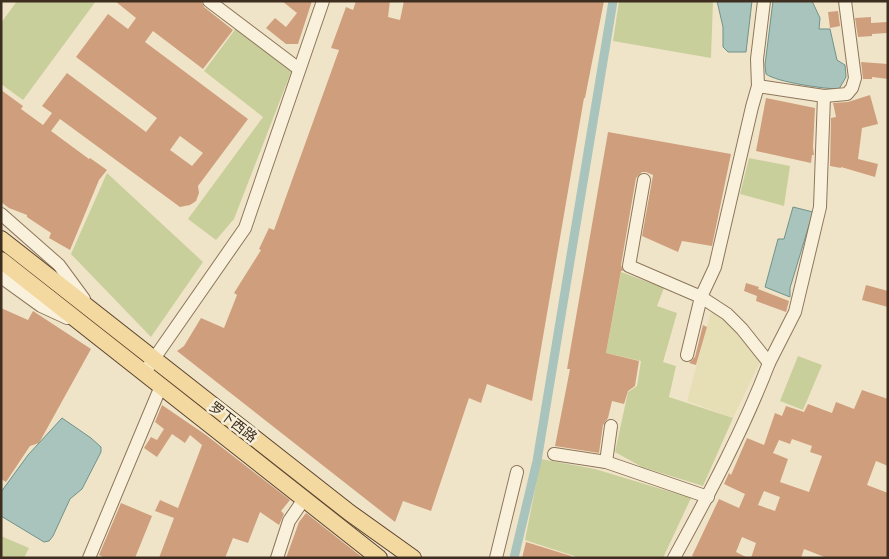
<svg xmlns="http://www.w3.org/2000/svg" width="889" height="559" font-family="Literata,'Noto Sans SC',serif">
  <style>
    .farmland { fill: #e6deb5 }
    .green { fill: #c9cf9b }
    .water { fill: #a9c4bc; stroke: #6f938a }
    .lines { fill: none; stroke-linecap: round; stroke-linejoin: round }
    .canal { stroke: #a9c4bc; stroke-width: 9 }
    .building { fill: #cf9f7d; fill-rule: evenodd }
    .minor-casing { stroke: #8d765c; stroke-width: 14 }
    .major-casing { stroke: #5b4430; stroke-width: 18 }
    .minor { stroke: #faf1dc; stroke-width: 12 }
    .major { stroke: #f3d9a0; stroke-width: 16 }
    .labels { text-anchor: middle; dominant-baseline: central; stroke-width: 5; stroke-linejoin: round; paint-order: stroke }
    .street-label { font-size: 14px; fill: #3d2e20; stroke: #f7eed8 }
  </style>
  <rect width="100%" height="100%" fill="#f0e4c8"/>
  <polygon class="farmland" points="711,312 724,319 745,338 760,362 733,418 687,401"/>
  <g class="green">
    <polygon points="17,1 96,1 23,100 1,84 1,23"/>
    <polygon points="619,1 713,1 711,58 613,41"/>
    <polygon points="237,27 293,67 234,219 216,240 188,219 263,117 204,71"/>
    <polygon points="749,158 790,166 784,206 740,194"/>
    <polygon points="107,173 203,262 151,337 71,254"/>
    <polygon points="621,272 664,288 657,306 677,313 663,362 676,366 669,397 733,418 703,486 642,467 615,452 628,392 637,386 641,361 606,353"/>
    <polygon points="798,356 822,365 803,410 780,401"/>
    <polygon points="541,459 595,469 691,498 663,558 580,558 525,540"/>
    <polygon points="1,536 29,548 24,558 1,557"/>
  </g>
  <g class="water">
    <polygon points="717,1 752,1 746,52 728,52 723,47 723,27"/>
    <path d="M 773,1 L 812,1 L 820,18 L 819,29 L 830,29 L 837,60 L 845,65 L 846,77 L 839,89 C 825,89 776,82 766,74 L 765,65 Z"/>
    <polygon points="793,207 813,212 790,288 790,297 765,287 778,239 784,239"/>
    <polygon points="62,418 91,438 101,447 101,452 82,489 70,499 53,536 49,541 44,542 1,516 1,492 28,455"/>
  </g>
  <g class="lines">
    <polyline class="canal" points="514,558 537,461 613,1"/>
  </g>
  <g class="building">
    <path d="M 115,1 L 201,1 L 204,7 L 233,30 L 203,69 L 153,31 L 145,42 L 248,119 L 198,186 L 199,193 L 196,201 L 190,205 L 180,207 L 60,119 L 51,131 L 89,159 L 90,158 L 107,170 L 99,180 L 70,250 L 49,238 L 51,233 L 27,217 L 27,215 L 9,208 L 1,202 L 1,90 L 23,106 L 21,109 L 43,125 L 52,113 L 42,106 L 67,73 L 146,132 L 157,118 L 76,57 L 108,14 L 128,29 L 136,18 ZM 180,136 L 203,153 L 192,166 L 170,150 Z"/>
    <polygon points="282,1 312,1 298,44 286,44 266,28 275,18 286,27 297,13"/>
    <polygon points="356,1 390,1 388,17 400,20 404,1 604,1 585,98 584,98 532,401 487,384 481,403 469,398 431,511 403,501 395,522 177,351 184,346 201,318 224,328 237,295 234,293 261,250 259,249 269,228 274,230 339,50 331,48 346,7 353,10"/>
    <polygon points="838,11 840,26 830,28 828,12"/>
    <polygon points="871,17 871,23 887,22 887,33 872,34 872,36 858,37 855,18"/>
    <polygon points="861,62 888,64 888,79 872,77 872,79 863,79"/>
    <polygon points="870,95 878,124 862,128 858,159 878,164 875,177 841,167 841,168 830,166 831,118 836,117 833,103 848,102"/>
    <polygon points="766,98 815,108 813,147 814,155 812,155 811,163 756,151"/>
    <polygon points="608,132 731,154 712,246 682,241 678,252 642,236 653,175 646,172 642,172 636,178 621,265 623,271 621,271 606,353 639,361 635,386 628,391 624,404 612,401 608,418 603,425 599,453 555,446 570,369 567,369"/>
    <polygon points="746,283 759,287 758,289 789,301 786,312 756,301 757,296 744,291"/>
    <polygon points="866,285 888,291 888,307 862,300"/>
    <polygon points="1,308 28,320 33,311 91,349 39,443 30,446 6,482 1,479"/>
    <polygon points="703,325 707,327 696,365 689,363 695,357"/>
    <path d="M 862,390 L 888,399 L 888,466 L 876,461 L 867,485 L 888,493 L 888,558 L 827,558 L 804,549 L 801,558 L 751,558 L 756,543 L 742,537 L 736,552 L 748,558 L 696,558 L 692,556 L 719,499 L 739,508 L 745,494 L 724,484 L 729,473 L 731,475 L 747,438 L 764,445 L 775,413 L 782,416 L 786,406 L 804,412 L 808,404 L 832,413 L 836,402 L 854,409 ZM 792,439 L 812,446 L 810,452 L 822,456 L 809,492 L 780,482 L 788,459 L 773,453 L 779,440 L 790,444 ZM 764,491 L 780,497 L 775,511 L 758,505 Z"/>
    <polygon points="162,405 206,435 290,500 281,511 284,514 279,525 260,512 248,543 233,538 225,558 159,558 174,518 155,511 160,500 178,508 202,445 190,435 185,443 172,434 157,457 144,448 151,437 157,440 164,429 155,422"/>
    <polygon points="121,503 152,516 135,558 105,558 99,555"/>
    <polygon points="306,513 363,558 286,558 299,522"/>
    <polygon points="526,542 571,556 571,558 522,558"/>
  </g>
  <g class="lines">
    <defs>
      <g id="minor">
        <polyline points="209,1 299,69"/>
        <polyline points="758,86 757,59 764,1"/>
        <polyline points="644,180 629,266 701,297 687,355"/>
        <polyline points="1,214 59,265 84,299"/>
        <polyline points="1,277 41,306 67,318"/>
        <polyline points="769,363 795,312 820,207 824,96"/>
        <polyline points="144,373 245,228 323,1"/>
        <polyline points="554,454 606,462 708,497"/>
        <polyline points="606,462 611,426"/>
        <polyline points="89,558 161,386"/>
        <polyline points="277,558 289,521 304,499"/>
        <polyline points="496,558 517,472"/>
        <path d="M 674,558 C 709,494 743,431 769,363 L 742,329 L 727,314 L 701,297 L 715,267 L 752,107 L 758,86 L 824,96 L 847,94 L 852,88 L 855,78 L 845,1"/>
      </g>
      <g id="major">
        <polyline points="1,239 350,513 413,558"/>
        <polyline points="1,260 379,558"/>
      </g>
    </defs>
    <use href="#minor" class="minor-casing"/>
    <use href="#major" class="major-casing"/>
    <use href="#minor" class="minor"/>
    <use href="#major" class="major"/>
  </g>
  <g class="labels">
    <g class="street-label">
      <text transform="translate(234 421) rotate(38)">罗下西路</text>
    </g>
  </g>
  <rect width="889" height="559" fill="none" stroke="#3d2e20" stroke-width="5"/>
</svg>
